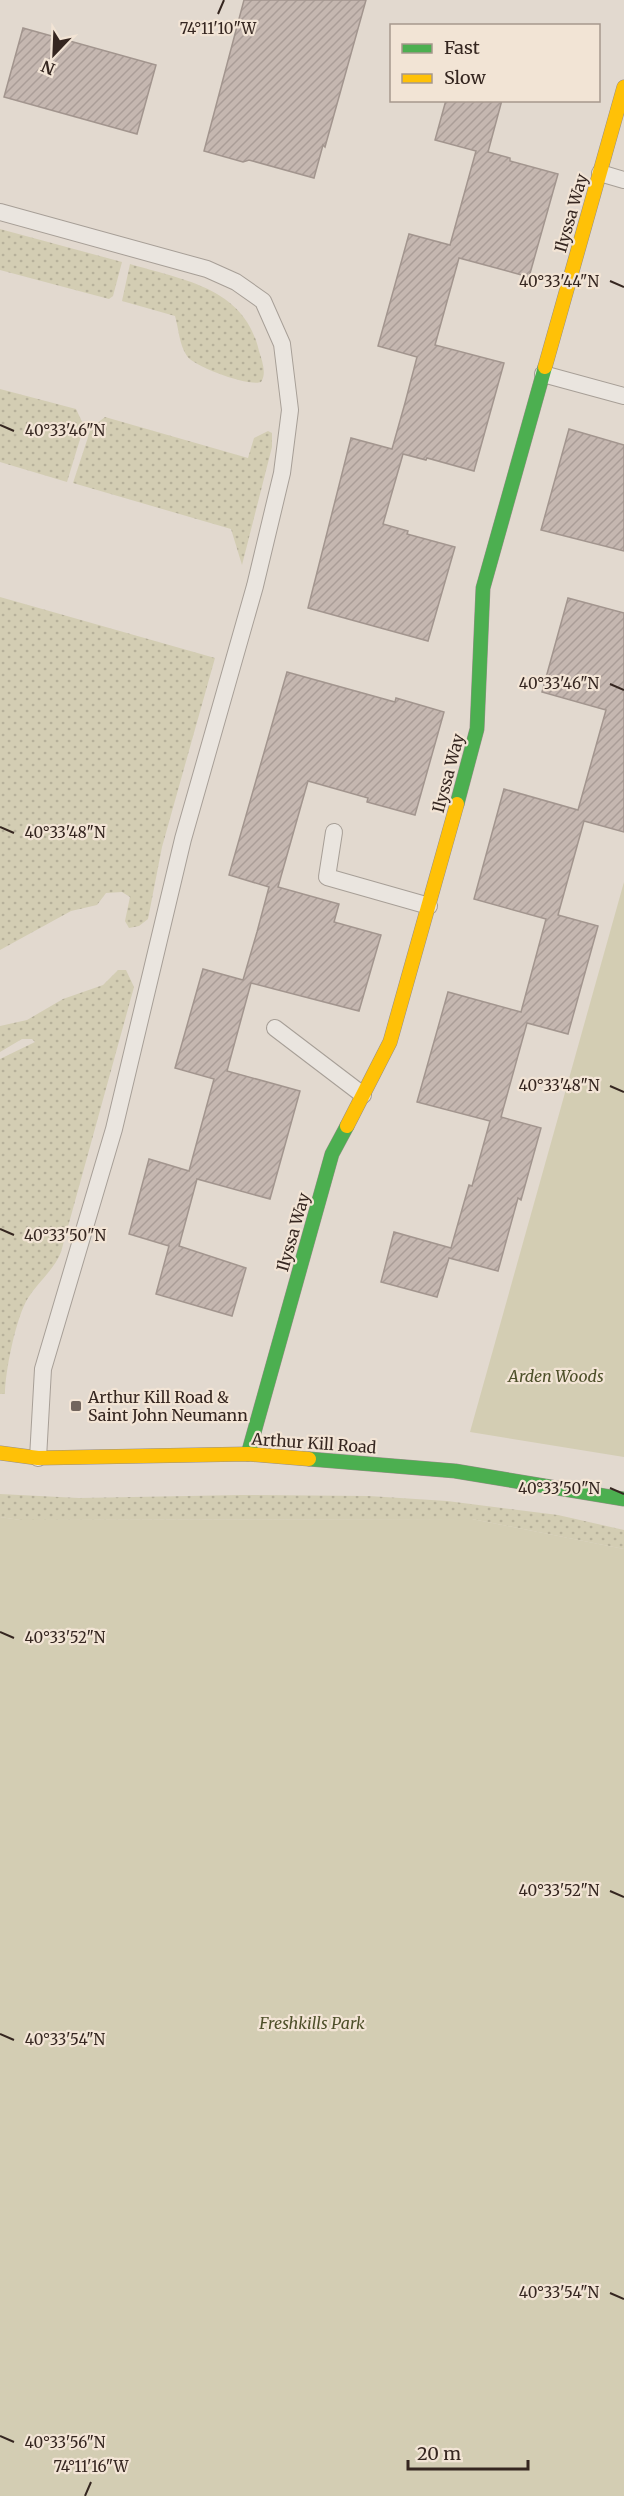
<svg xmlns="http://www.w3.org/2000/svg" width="624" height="2496" font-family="Merriweather,serif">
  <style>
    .grass { fill: url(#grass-dots) }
    .park { fill: #d3cdb3 }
    .building { fill: url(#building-hatch); stroke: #a2958e; stroke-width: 1.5 }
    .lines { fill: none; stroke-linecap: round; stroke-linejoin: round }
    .lane-casing { stroke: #a79f97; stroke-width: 18 }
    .fast-casing { stroke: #978e88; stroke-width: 15 }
    .slow-casing { stroke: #978e88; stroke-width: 15 }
    .lane { stroke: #eae5df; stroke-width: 16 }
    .fast { stroke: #4caf50; stroke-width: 14 }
    .slow { stroke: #ffc107; stroke-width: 14 }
    .ticks { fill: none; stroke: #352620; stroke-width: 2 }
    .poi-dot { fill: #72655d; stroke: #f2e4d5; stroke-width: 2 }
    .labels { text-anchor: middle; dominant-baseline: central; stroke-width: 4.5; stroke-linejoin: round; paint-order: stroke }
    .street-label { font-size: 16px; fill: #352620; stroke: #f2e4d5 }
    .park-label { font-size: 16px; font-style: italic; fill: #4d4f29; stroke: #f2e4d5 }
    .poi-label { font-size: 16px; fill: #352620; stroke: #f2e4d5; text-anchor: start }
    .ticks-label { font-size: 15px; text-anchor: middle; fill: #352620; stroke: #f2e4d5; stroke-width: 4.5; stroke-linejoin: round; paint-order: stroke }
  </style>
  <defs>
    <pattern id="grass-dots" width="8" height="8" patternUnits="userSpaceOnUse" patternTransform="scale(1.5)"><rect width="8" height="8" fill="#d3cdb3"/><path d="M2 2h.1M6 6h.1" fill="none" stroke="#b6b09a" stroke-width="1.8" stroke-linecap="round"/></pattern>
    <pattern id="building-hatch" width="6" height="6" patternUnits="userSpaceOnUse" patternTransform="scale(1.5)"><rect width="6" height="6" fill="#c5b7b0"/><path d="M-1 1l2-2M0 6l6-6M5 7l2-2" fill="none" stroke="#aa9d97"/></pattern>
  </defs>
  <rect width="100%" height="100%" fill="#e2d9cf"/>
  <g class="grass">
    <polygon points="0,229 122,262 113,296 109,299 0,270"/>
    <path d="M 130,264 C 184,280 245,288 259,351 C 262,361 267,373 261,382 C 250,387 194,367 187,356 C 179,344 179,330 175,316 L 122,301 Z"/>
    <polygon points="0,389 76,409 84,426 67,482 0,462"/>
    <polygon points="105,417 248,458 254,438 268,431 272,433 272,447 242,565 231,529 73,483 91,428"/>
    <polygon points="0,597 215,658 162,847 148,919 139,926 129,928 125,921 130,897 122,892 106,893 97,905 71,911 0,950"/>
    <path d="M 118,970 L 126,970 L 134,987 L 61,1252 C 54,1270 38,1282 28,1298 C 16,1317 5,1372 5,1394 L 0,1394 L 0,1059 L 35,1042 L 32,1039 L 22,1039 L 0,1052 L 0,1026 L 27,1020 L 63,999 L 103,985 Z"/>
    <polygon points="0,1494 79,1498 241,1495 369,1496 447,1501 558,1515 624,1530 624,1549 472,1519 20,1520 0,1517"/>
  </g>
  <g class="park">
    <polygon points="624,882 624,1457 470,1432"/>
    <polygon points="0,1517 20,1520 472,1519 624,1549 624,2496 0,2496"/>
  </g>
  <g class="building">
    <polygon points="244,0 366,0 325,147 323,145 314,178 249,160 243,162 204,151"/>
    <polygon points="23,28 156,65 137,134 4,97"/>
    <polygon points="446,100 502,100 488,152 510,158 510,161 558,174 529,277 459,258 435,345 504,363 474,471 427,458 426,460 403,454 383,524 408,531 407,534 455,547 428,641 308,608 351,438 392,449 405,403 417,357 378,346 409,234 450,245 476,151 435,140"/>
    <polygon points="569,429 624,445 624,551 541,530"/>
    <polygon points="568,598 624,613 624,832 584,821 558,915 598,926 568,1034 527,1023 501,1117 541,1128 521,1200 518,1198 498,1271 449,1258 437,1297 381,1282 394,1232 451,1248 469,1185 472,1186 490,1121 417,1102 448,992 521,1012 546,919 474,899 504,789 578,810 606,710 542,692"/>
    <polygon points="287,672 395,702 396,698 444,712 415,815 367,802 368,798 308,781 278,887 339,904 334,922 381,935 359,1011 251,983 227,1071 300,1091 270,1199 197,1179 179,1246 246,1268 232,1316 156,1294 169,1246 129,1234 149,1159 189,1171 202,1123 214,1079 175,1068 203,969 243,980 257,932 269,887 229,875"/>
  </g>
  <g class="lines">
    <defs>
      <g id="lane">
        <polyline points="600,173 624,180"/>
        <polyline points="0,212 207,269 236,282 263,301 282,344 290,410 282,473 255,586 183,839 114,1129 43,1369 38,1458"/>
        <polyline points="543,374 624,396"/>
        <polyline points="334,832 327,877 429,906"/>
        <polyline points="275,1028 363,1095"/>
      </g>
      <g id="fast">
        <polyline points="457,804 477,729 483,588 545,367"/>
        <polyline points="248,1454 332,1154 347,1126"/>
        <polyline points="309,1459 455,1471 624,1499"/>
      </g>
      <g id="slow">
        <polyline points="545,367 624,87"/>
        <polyline points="347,1126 390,1042 457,804"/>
        <polyline points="0,1453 38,1458 248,1454 309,1459"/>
      </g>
    </defs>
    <use href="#lane" class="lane-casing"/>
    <use href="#fast" class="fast-casing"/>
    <use href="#slow" class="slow-casing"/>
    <use href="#lane" class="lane"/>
    <use href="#fast" class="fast"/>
    <use href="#slow" class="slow"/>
  </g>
  <path class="ticks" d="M 218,14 L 224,0M 610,281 L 624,287M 0,425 L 14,431M 610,684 L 624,690M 0,827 L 14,833M 610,1086 L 624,1092M 0,1229 L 14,1235M 610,1488 L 624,1494M 0,1632 L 14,1638M 610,1891 L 624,1897M 0,2034 L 14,2040M 610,2293 L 624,2299M 0,2436 L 14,2442M 85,2496 L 91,2482"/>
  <rect class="poi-dot" x="70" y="1400" width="12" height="12" rx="3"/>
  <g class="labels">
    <g class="street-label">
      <text transform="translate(571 213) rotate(-74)">Ilyssa Way</text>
      <text transform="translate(448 773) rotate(-75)">Ilyssa Way</text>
      <text transform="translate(293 1232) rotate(-74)">Ilyssa Way</text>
      <text transform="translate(314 1443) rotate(4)">Arthur Kill Road</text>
    </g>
    <g class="park-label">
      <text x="556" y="1376">Arden Woods</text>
      <text x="312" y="2023">Freshkills Park</text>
    </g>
    <g class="poi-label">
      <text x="88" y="1397">Arthur Kill Road &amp;<tspan x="88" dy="18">Saint John Neumann</tspan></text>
    </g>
  </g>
  <g class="ticks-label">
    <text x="218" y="34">74°11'10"W</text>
    <text x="559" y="287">40°33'44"N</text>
    <text x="65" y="436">40°33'46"N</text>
    <text x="559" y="689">40°33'46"N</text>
    <text x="65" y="838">40°33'48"N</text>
    <text x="559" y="1091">40°33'48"N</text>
    <text x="65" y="1241">40°33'50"N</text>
    <text x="559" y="1494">40°33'50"N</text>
    <text x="65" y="1643">40°33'52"N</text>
    <text x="559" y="1896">40°33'52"N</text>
    <text x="65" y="2045">40°33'54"N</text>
    <text x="559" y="2298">40°33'54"N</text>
    <text x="65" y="2448">40°33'56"N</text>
    <text x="91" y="2472">74°11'16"W</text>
  </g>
  <rect x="390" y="24" width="210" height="78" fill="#f2e4d5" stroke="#a6988d" stroke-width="1.5"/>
  <rect x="402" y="44" width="30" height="9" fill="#4caf50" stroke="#a6988d" stroke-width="1.5"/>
  <text x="444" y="54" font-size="18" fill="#352620">Fast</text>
  <rect x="402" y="74" width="30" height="9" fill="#ffc107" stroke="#a6988d" stroke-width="1.5"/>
  <text x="444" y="84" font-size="18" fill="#352620">Slow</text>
  <g transform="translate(54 54) rotate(203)" stroke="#f2e4d5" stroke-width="4.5" paint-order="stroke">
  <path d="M0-4.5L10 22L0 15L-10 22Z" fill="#352620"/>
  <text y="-9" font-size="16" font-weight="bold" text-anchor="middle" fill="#352620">N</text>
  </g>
  <path d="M408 2460v9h120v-9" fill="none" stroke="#352620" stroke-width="3"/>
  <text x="417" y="2460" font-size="18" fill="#352620" stroke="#f2e4d5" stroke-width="4.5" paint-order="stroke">20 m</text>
</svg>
